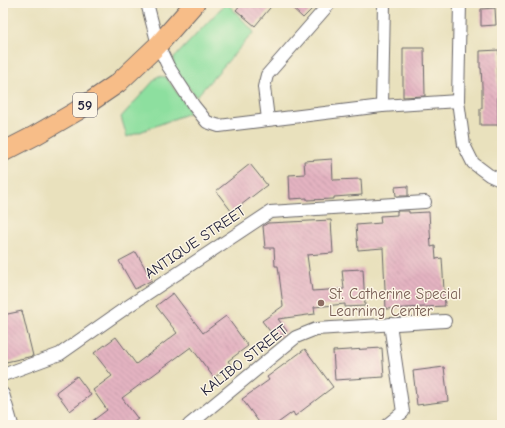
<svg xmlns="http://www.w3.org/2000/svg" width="505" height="428" font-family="'Comic Neue',sans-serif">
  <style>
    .grass { fill: #8ddf9f; stroke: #58806d }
    .building { fill: url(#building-back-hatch) }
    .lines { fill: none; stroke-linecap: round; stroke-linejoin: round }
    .street-casing { stroke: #686568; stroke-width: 14 }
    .primary-casing { stroke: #686568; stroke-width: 21 }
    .street { stroke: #fff; stroke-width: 12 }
    .primary { stroke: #f7bd88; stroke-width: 19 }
    .education-dot { fill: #8d6e63; stroke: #fcf5e5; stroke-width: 1.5 }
    .labels { text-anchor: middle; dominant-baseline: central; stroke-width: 3; stroke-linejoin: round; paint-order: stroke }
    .shield { fill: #fcf5e5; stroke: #63616e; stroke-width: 1 }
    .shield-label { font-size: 14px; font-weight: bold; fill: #22223b }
    .street-label { font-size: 15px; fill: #22223b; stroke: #fcf5e5 }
    .education-label { font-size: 15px; fill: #785e54; stroke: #fcf5e5; text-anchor: start }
  </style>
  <defs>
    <pattern id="building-back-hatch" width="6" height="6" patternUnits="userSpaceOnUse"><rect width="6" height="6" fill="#e4b3c1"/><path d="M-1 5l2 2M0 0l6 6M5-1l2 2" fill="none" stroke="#c39aa7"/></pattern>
  </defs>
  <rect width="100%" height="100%" fill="#fcf5e5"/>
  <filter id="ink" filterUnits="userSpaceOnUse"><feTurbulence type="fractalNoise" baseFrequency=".025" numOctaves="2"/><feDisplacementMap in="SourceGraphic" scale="8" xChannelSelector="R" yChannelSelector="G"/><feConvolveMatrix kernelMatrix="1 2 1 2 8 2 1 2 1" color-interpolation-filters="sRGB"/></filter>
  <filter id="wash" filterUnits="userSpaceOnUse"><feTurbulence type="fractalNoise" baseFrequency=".012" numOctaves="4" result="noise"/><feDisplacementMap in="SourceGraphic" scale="16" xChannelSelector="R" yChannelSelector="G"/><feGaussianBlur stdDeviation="0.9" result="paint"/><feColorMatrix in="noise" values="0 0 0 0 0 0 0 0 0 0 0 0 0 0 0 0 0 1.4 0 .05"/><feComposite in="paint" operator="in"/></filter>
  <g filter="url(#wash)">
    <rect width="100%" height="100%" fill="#e9e1bd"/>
    <g class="grass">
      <polygon points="226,3 227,3 254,32 196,97 174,67 173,59"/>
      <polygon points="158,76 166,77 187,107 189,113 127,137 121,117"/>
    </g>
    <g id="blocks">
      <g class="building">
        <polygon points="242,3 274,3 255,26 236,10"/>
        <polygon points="287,3 318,3 303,18"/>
        <polygon points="495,8 496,25 481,26 481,9"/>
        <polygon points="403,48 424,48 425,96 403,97"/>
        <polygon points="499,50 499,67 497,67 498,125 480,125 480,108 482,108 482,86 481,68 480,68 480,51"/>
        <polygon points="332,159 333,180 361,179 362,195 334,197 334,199 307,200 307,198 290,199 289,175 305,174 304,161"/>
        <polygon points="250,164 267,185 232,212 216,191"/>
        <polygon points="408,186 408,196 396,196 395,187"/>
        <polygon points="397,211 409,211 409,213 429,212 431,247 435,246 436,259 442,258 445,306 386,309 383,248 358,250 356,225 381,223 380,216 397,215"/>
        <polygon points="331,220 333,253 307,255 312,291 344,289 342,270 363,269 365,306 345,307 345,304 314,307 315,314 278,319 287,331 276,339 262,321 283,306 278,266 275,266 274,248 265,248 263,226 268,223"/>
        <polygon points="136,252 152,280 135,289 119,261"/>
        <polygon points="173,293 203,333 226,316 248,346 228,361 231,365 214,378 191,347 122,398 138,419 130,425 87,425 107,410 93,390 112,376 94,353 116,337 136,364 177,333 156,306"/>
        <polygon points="22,311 33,356 6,362 3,351 3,315"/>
        <polygon points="382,348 384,377 335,380 333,351"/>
        <polygon points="305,349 333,387 295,416 293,412 275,425 261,425 242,399 269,380 267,377"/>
        <polygon points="444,367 448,401 417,405 413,371"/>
        <polygon points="77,376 91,395 70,411 56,392"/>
      </g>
    </g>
  </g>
  <g filter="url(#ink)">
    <use href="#blocks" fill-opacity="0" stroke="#686568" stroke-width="1"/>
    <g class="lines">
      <defs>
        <g id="street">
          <polyline points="147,3 158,45 168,66 194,106 207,122 219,126 382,106 458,101"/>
          <polyline points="460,3 458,101 464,145 473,163 489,175 502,181"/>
          <polyline points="382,106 384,3"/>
          <polyline points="268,119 264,87 267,75 330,3"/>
          <polyline points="3,375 60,354 127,307 270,212 425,202"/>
          <polyline points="3,394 12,425"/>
          <polyline points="189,425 296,337 316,329 445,321"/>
          <polyline points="387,425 403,412 390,324"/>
        </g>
        <polyline id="primary" points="3,152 34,136 77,111 118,83 158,45 195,3"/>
      </defs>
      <use href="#street" class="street-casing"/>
      <use href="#primary" class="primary-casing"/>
      <use href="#street" class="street"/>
      <use href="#primary" class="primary"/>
    </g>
  </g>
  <circle class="education-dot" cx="321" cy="303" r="4"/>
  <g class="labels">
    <rect class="shield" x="73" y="93" width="24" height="24" rx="3"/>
    <g class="shield-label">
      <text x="85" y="105">59</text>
    </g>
    <g class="street-label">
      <text transform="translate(195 242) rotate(-34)">ANTIQUE STREET</text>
      <text transform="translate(244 360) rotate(-38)">KALIBO STREET</text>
    </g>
    <g class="education-label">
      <text x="329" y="294">St. Catherine Special<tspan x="329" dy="17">Learning Center</tspan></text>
    </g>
  </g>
  <rect width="505" height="428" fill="none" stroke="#fcf5e5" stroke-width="16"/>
</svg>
